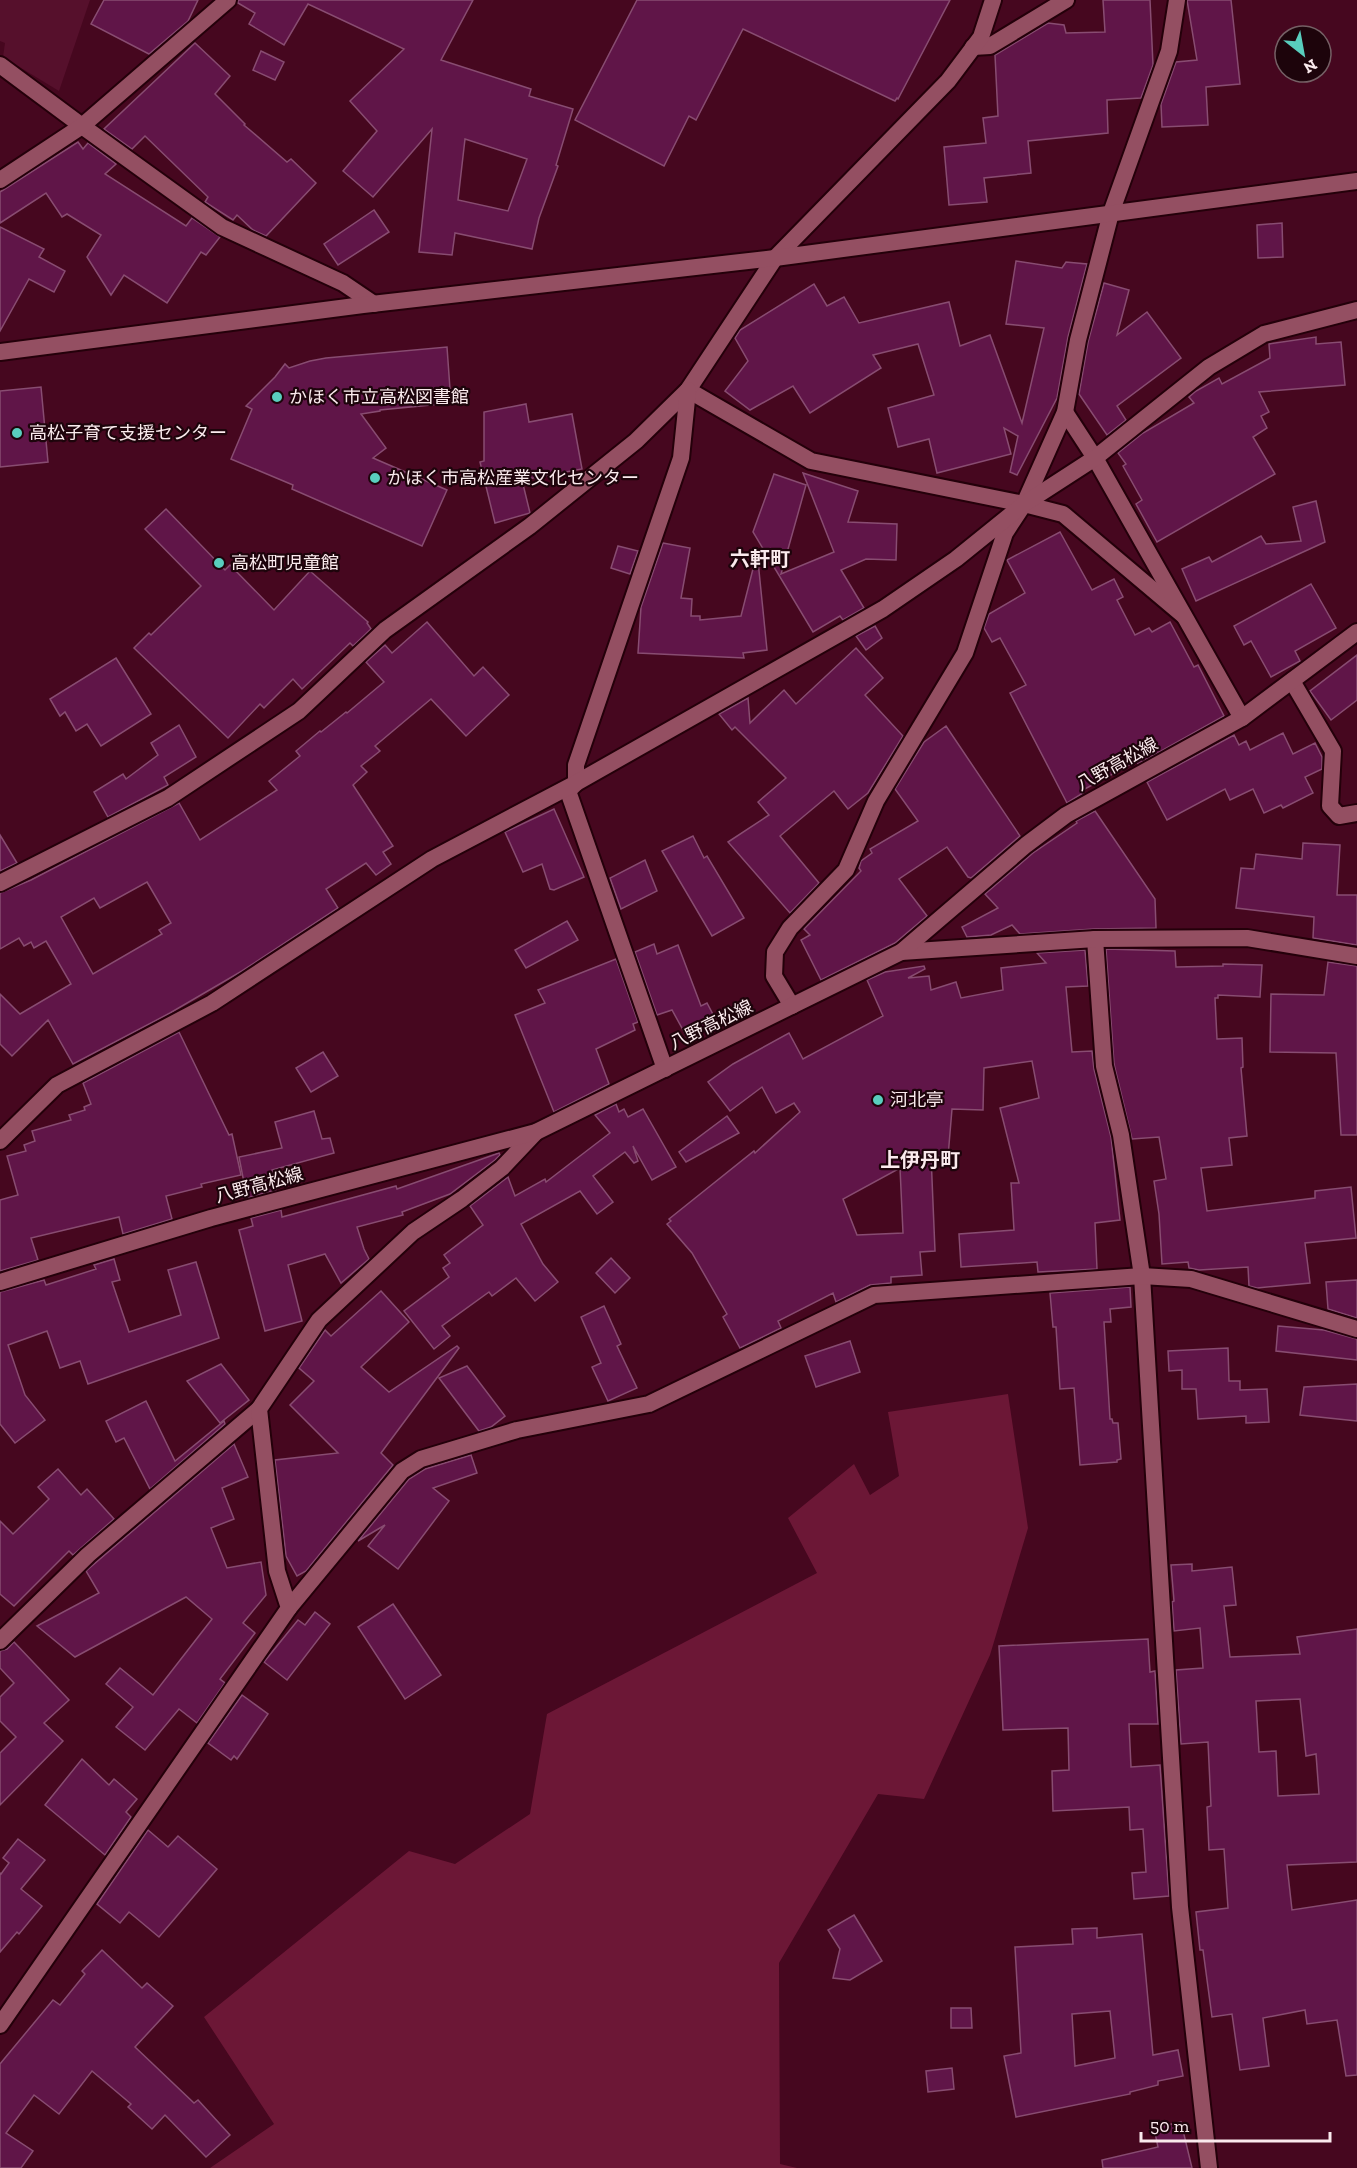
<svg xmlns="http://www.w3.org/2000/svg" width="1357" height="2168" font-family="'Zilla Slab','Noto Sans JP',serif">
  <style>
    .built { fill: #56102c }
    .green { fill: #6c1736 }
    .building { fill: #601548; stroke: #884c71; stroke-width: 1.5; fill-rule: evenodd }
    .lines { fill: none; stroke-linecap: round; stroke-linejoin: round }
    .minor-casing { stroke: #24000a; stroke-width: 20 }
    .tertiary-casing { stroke: #24000a; stroke-width: 20 }
    .secondary-casing { stroke: #24000a; stroke-width: 20 }
    .minor { stroke: #944f62; stroke-width: 16 }
    .tertiary { stroke: #944f62; stroke-width: 16 }
    .secondary { stroke: #944f62; stroke-width: 16 }
    .poi-dot { fill: #59cebe; stroke: #1d040b; stroke-width: 2 }
    .labels { text-anchor: middle; dominant-baseline: central; stroke-width: 4.5; stroke-linejoin: round; paint-order: stroke }
    .poi-label { font-size: 18px; fill: #faeaed; stroke: #1d040b; text-anchor: start }
    .street-label { font-size: 18px; fill: #faeaed; stroke: #1d040b }
    .neighbourhood-label { font-size: 20px; font-weight: bold; fill: #faeaed; stroke: #1d040b }
  </style>
  <rect width="100%" height="100%" fill="#46071f"/>
  <polygon class="built" points="0,0 90,0 59,91 3,57 5,43 0,41"/>
  <polygon class="green" points="1008,1394 1028,1528 990,1655 924,1799 878,1794 779,1963 780,2164 797,2168 210,2168 274,2124 204,2017 409,1851 455,1864 530,1814 547,1714 817,1573 788,1518 854,1464 870,1495 899,1476 888,1412"/>
  <g class="building">
    <polygon points="104,0 198,0 188,21 149,54 91,24"/>
    <path d="M 238,0 L 473,0 L 441,60 L 531,89 L 529,96 L 573,109 L 556,165 L 558,166 L 539,218 L 532,249 L 455,233 L 452,255 L 419,252 L 432,129 L 373,197 L 343,171 L 377,131 L 350,101 L 404,49 L 308,4 L 284,45 L 249,24 L 255,13 L 238,3 ZM 465,139 L 527,159 L 508,211 L 458,200 Z"/>
    <polygon points="637,0 950,0 898,99 897,98 895,101 743,29 696,120 689,116 664,166 575,120"/>
    <polygon points="1103,0 1150,0 1153,65 1141,98 1107,100 1108,133 1028,141 1031,173 984,178 987,202 949,205 944,147 986,143 983,118 998,116 995,55 1048,23 1064,25 1066,33 1105,32"/>
    <polygon points="1187,0 1231,0 1240,84 1206,87 1208,125 1162,127 1161,104 1176,62 1197,60"/>
    <polygon points="195,43 230,76 215,94 245,124 244,125 287,162 291,159 316,183 266,236 253,230 237,215 233,220 205,202 208,197 145,136 132,149 104,129"/>
    <polygon points="261,51 284,62 275,80 253,70"/>
    <polygon points="78,142 83,149 88,143 116,164 105,174 186,226 192,218 220,237 206,255 201,252 167,303 124,275 111,295 87,257 101,235 67,214 62,217 46,193 0,223 0,192"/>
    <polygon points="374,210 389,232 338,265 324,244"/>
    <polygon points="1282,223 1283,257 1258,258 1257,225"/>
    <polygon points="0,227 44,249 39,257 65,271 54,292 29,279 0,331"/>
    <polygon points="1016,261 1062,268 1066,262 1087,264 1068,337 1057,398 1017,475 1010,472 1018,436 1004,428 1011,454 937,473 929,439 898,447 888,408 934,395 918,344 873,355 881,368 810,413 793,386 750,410 725,391 748,361 735,338 740,330 814,284 827,306 844,297 859,323 949,302 960,346 990,335 1022,423 1044,328 1006,324"/>
    <polygon points="1104,283 1129,290 1117,335 1147,312 1181,358 1117,406 1126,420 1107,435 1079,394 1088,342"/>
    <polygon points="1316,337 1316,344 1341,342 1345,385 1259,392 1269,412 1261,416 1267,428 1253,437 1275,474 1157,542 1136,504 1142,500 1123,466 1126,464 1118,453 1143,433 1194,403 1189,397 1196,391 1219,378 1222,384 1270,358 1269,344"/>
    <polygon points="447,347 451,403 380,410 380,411 361,414 386,448 373,458 447,490 422,546 292,489 293,485 231,459 252,409 246,406 275,377 285,364 289,368 310,361 326,358"/>
    <polygon points="41,387 48,462 0,467 0,391"/>
    <polygon points="526,404 529,422 572,414 582,469 522,480 530,513 495,523 480,462 484,461 484,412"/>
    <polygon points="803,473 858,491 848,522 897,524 896,560 866,559 841,570 864,608 843,620 840,616 813,632 753,532 774,474 806,485 781,574 834,552"/>
    <polygon points="1316,501 1325,542 1196,601 1182,569 1209,557 1212,562 1261,536 1266,544 1301,541 1293,507"/>
    <polygon points="166,509 225,570 230,565 274,610 310,571 368,622 367,623 371,629 353,646 350,643 302,689 293,679 264,708 260,704 228,738 134,648 149,633 151,635 201,586 145,529"/>
    <polygon points="1060,532 1092,590 1114,579 1123,597 1117,600 1135,635 1149,628 1152,632 1170,622 1194,667 1198,665 1224,716 1138,764 1137,761 1081,791 1083,793 1067,803 1010,693 1026,685 1000,638 992,642 984,628 989,614 1025,593 1007,560"/>
    <polygon points="663,543 690,548 681,598 692,599 691,616 700,616 700,620 741,616 755,561 758,561 767,650 743,653 744,658 638,653 641,607"/>
    <polygon points="618,546 638,551 630,574 611,568"/>
    <polygon points="1311,584 1336,628 1295,651 1300,661 1271,677 1251,641 1244,645 1234,626"/>
    <path d="M 427,622 L 474,676 L 483,667 L 509,695 L 466,736 L 431,699 L 375,746 L 380,751 L 361,766 L 367,772 L 353,785 L 393,846 L 383,852 L 391,864 L 376,875 L 366,863 L 326,889 L 338,908 L 242,971 L 170,1013 L 73,1064 L 48,1020 L 12,1056 L 0,1044 L 0,994 L 20,1014 L 71,984 L 46,941 L 34,948 L 31,942 L 24,946 L 19,938 L 0,949 L 0,893 L 31,880 L 179,803 L 200,840 L 277,790 L 269,781 L 300,756 L 296,751 L 320,731 L 321,732 L 346,712 L 347,713 L 384,682 L 366,662 L 385,645 L 392,653 ZM 147,882 L 171,923 L 159,930 L 162,934 L 93,974 L 61,917 L 94,898 L 100,908 Z"/>
    <polygon points="875,626 882,638 866,650 856,636"/>
    <polygon points="856,648 883,678 865,695 903,736 868,793 848,809 834,791 780,836 819,883 790,913 728,842 769,815 758,802 786,778 735,727 732,730 719,714 748,698 750,723 784,690 796,704"/>
    <polygon points="1357,655 1357,700 1331,720 1310,691"/>
    <polygon points="116,658 151,714 101,746 87,724 76,731 65,712 60,716 50,699"/>
    <polygon points="179,725 196,757 164,777 168,785 108,817 94,792 123,774 126,779 158,755 151,743"/>
    <polygon points="946,726 1020,836 971,878 968,877 947,847 899,879 927,916 895,943 821,980 801,940 810,935 804,929 861,871 859,868 861,861 872,853 870,849 918,821 895,789 924,742"/>
    <polygon points="1283,733 1293,754 1315,743 1322,757 1322,769 1305,777 1313,793 1283,808 1281,805 1264,813 1253,789 1230,800 1225,789 1167,820 1147,782 1234,735 1239,745 1246,741 1250,750"/>
    <polygon points="554,809 584,877 554,890 550,889 542,864 523,872 505,832"/>
    <polygon points="1095,811 1155,899 1156,928 1094,929 1020,934 1012,925 991,935 967,937 962,927 998,908 985,894 1033,853 1077,823 1076,821"/>
    <polygon points="0,835 17,863 0,871"/>
    <polygon points="693,836 704,858 707,856 744,918 712,936 662,851"/>
    <polygon points="1303,843 1340,845 1337,895 1357,895 1357,945 1313,938 1314,917 1236,908 1241,868 1254,869 1256,854 1302,859"/>
    <polygon points="645,860 657,891 621,909 610,878"/>
    <polygon points="567,921 578,940 526,968 515,950"/>
    <polygon points="654,944 657,954 678,945 701,1006 707,1003 717,1022 688,1039 672,1010 657,1015 635,952"/>
    <polygon points="1106,949 1175,951 1176,967 1223,966 1223,964 1262,965 1260,997 1218,995 1218,998 1215,998 1217,1039 1242,1038 1243,1067 1241,1068 1247,1136 1229,1138 1232,1165 1201,1168 1207,1211 1315,1198 1315,1191 1351,1187 1356,1238 1305,1243 1310,1283 1257,1288 1249,1286 1248,1267 1199,1270 1189,1268 1188,1262 1162,1264 1159,1214 1154,1181 1166,1179 1159,1137 1132,1139 1114,1064"/>
    <path d="M 1085,950 L 1088,986 L 1066,987 L 1072,1052 L 1092,1051 L 1094,1069 L 1111,1137 L 1120,1220 L 1095,1223 L 1097,1269 L 1038,1272 L 1037,1262 L 961,1267 L 959,1234 L 1014,1230 L 1011,1183 L 1019,1183 L 1000,1108 L 1039,1098 L 1032,1061 L 984,1068 L 983,1110 L 952,1109 L 948,1157 L 931,1155 L 935,1251 L 920,1252 L 922,1275 L 891,1277 L 891,1283 L 870,1285 L 836,1302 L 833,1293 L 778,1321 L 781,1328 L 740,1348 L 723,1317 L 727,1314 L 692,1253 L 667,1224 L 671,1221 L 669,1219 L 754,1151 L 755,1153 L 800,1112 L 794,1103 L 776,1113 L 762,1087 L 730,1111 L 708,1082 L 733,1064 L 789,1033 L 803,1059 L 883,1016 L 867,980 L 885,972 L 924,966 L 925,969 L 908,978 L 929,976 L 931,990 L 956,982 L 961,998 L 1003,990 L 1001,968 L 1046,963 L 1037,953 ZM 900,1168 L 903,1233 L 857,1235 L 843,1199 Z"/>
    <polygon points="616,959 638,1022 633,1024 635,1030 596,1049 609,1084 554,1112 515,1015 545,1003 538,990"/>
    <polygon points="1328,962 1357,966 1357,1135 1341,1135 1336,1053 1270,1052 1271,994 1324,995"/>
    <polygon points="179,1032 229,1135 232,1134 241,1175 201,1184 202,1187 166,1196 172,1219 123,1234 119,1217 31,1238 38,1260 0,1271 0,1200 18,1195 7,1156 26,1151 24,1145 35,1141 32,1131 71,1120 69,1115 85,1110 84,1107 91,1104 83,1083"/>
    <polygon points="323,1052 338,1076 311,1092 296,1068"/>
    <polygon points="616,1104 619,1112 624,1109 628,1117 643,1109 676,1167 652,1180 633,1146 638,1161 634,1163 625,1152 593,1176 613,1202 597,1214 580,1191 521,1224 543,1264 558,1282 535,1301 516,1278 492,1296 489,1292 442,1326 450,1336 434,1349 404,1311 449,1277 443,1268 450,1263 444,1255 483,1225 470,1206 508,1177 515,1196 545,1179 546,1182 610,1133 595,1115"/>
    <polygon points="314,1111 322,1139 330,1138 334,1153 272,1170 276,1190 247,1198 239,1157 282,1148 275,1122"/>
    <polygon points="727,1116 739,1133 686,1162 679,1152"/>
    <polygon points="499,1153 500,1155 495,1160 450,1194 402,1212 403,1215 357,1227 364,1249 369,1259 341,1283 325,1254 288,1265 302,1321 265,1331 239,1230 253,1226 251,1218 281,1210 282,1217 396,1186 397,1189"/>
    <polygon points="611,1258 630,1278 615,1293 596,1273"/>
    <polygon points="114,1259 120,1280 112,1282 129,1332 181,1315 168,1270 196,1262 219,1338 88,1384 80,1361 60,1368 47,1331 8,1345 25,1395 45,1420 15,1443 0,1424 0,1292 44,1280 46,1285 96,1269 94,1265"/>
    <polygon points="1357,1280 1357,1318 1328,1309 1326,1282"/>
    <polygon points="1130,1287 1131,1307 1110,1309 1111,1322 1104,1322 1110,1419 1112,1419 1113,1423 1118,1423 1121,1459 1117,1460 1117,1462 1080,1465 1074,1388 1060,1389 1056,1327 1053,1327 1050,1293"/>
    <polygon points="381,1291 409,1322 361,1367 389,1392 457,1346 459,1348 381,1453 393,1465 306,1571 297,1576 286,1556 275,1460 338,1453 290,1405 314,1381 299,1368 325,1330 331,1336"/>
    <polygon points="604,1306 621,1344 617,1346 637,1388 608,1401 592,1367 601,1363 581,1317"/>
    <polygon points="1278,1326 1324,1330 1357,1339 1357,1360 1276,1351"/>
    <polygon points="850,1341 860,1372 816,1387 805,1356"/>
    <polygon points="1228,1348 1229,1381 1240,1381 1240,1390 1267,1389 1269,1422 1246,1423 1246,1416 1198,1419 1196,1389 1182,1389 1182,1370 1169,1371 1168,1351"/>
    <polygon points="221,1364 249,1400 220,1423 187,1381"/>
    <polygon points="467,1366 505,1416 491,1427 479,1431 439,1378"/>
    <polygon points="1357,1384 1357,1421 1300,1415 1304,1387"/>
    <polygon points="146,1401 175,1461 224,1421 225,1424 150,1489 124,1438 116,1442 106,1421"/>
    <polygon points="234,1444 248,1477 222,1488 234,1519 211,1528 227,1568 261,1562 266,1595 243,1623 255,1633 220,1679 225,1683 197,1723 179,1709 145,1750 116,1727 133,1707 106,1684 120,1668 153,1695 212,1619 186,1597 75,1657 37,1626 99,1593 86,1571"/>
    <polygon points="471,1455 477,1473 433,1488 449,1501 398,1569 368,1546 385,1525 358,1541 409,1479 425,1469"/>
    <polygon points="58,1469 81,1495 87,1489 114,1519 73,1555 69,1551 14,1606 0,1594 0,1521 13,1534 49,1499 38,1487"/>
    <path d="M 1192,1564 L 1192,1571 L 1232,1567 L 1236,1605 L 1224,1606 L 1230,1657 L 1300,1654 L 1297,1637 L 1357,1629 L 1357,1862 L 1287,1865 L 1292,1910 L 1357,1900 L 1357,2075 L 1346,2076 L 1337,2020 L 1307,2024 L 1305,2010 L 1263,2018 L 1269,2066 L 1240,2070 L 1232,2014 L 1212,2017 L 1203,1950 L 1200,1950 L 1196,1912 L 1228,1908 L 1224,1849 L 1209,1850 L 1207,1807 L 1211,1806 L 1208,1742 L 1181,1744 L 1176,1670 L 1203,1668 L 1200,1628 L 1174,1631 L 1172,1602 L 1174,1601 L 1171,1565 ZM 1300,1699 L 1306,1756 L 1316,1754 L 1319,1794 L 1278,1796 L 1276,1751 L 1259,1752 L 1256,1701 Z"/>
    <polygon points="393,1604 441,1675 405,1699 358,1627"/>
    <polygon points="315,1612 330,1624 287,1680 264,1662 298,1620 305,1625"/>
    <polygon points="1148,1639 1150,1672 1155,1671 1158,1724 1129,1724 1131,1767 1160,1765 1169,1896 1134,1899 1132,1873 1146,1872 1143,1829 1130,1830 1129,1807 1053,1811 1052,1771 1069,1770 1068,1728 1003,1730 999,1646"/>
    <polygon points="14,1642 69,1700 44,1723 63,1741 0,1805 0,1753 16,1737 0,1721 0,1697 14,1683 0,1668 0,1651 7,1649"/>
    <polygon points="242,1695 268,1714 237,1759 234,1756 231,1760 208,1743"/>
    <polygon points="82,1759 109,1785 114,1779 137,1799 126,1812 131,1817 105,1855 45,1805"/>
    <polygon points="148,1830 168,1847 178,1836 217,1869 159,1937 129,1912 120,1923 97,1904"/>
    <polygon points="18,1839 45,1860 21,1889 42,1906 19,1934 17,1932 0,1952 0,1873 1,1874 9,1863 3,1858"/>
    <polygon points="854,1915 882,1961 850,1980 833,1978 840,1949 828,1930"/>
    <path d="M 1097,1928 L 1097,1938 L 1142,1934 L 1153,2055 L 1178,2050 L 1183,2076 L 1158,2081 L 1158,2085 L 1130,2092 L 1130,2094 L 1016,2117 L 1004,2056 L 1021,2053 L 1015,1947 L 1073,1944 L 1072,1929 ZM 1110,2011 L 1115,2058 L 1075,2066 L 1072,2014 Z"/>
    <polygon points="102,1950 142,1988 147,1983 173,2006 135,2047 194,2103 198,2100 230,2135 206,2157 165,2115 152,2129 128,2107 131,2104 92,2071 59,2114 34,2095 6,2133 33,2151 21,2168 0,2168 0,2064 53,2000 60,2005 85,1974 82,1971"/>
    <polygon points="951,2008 971,2008 972,2028 951,2028"/>
    <polygon points="952,2068 954,2089 928,2092 926,2071"/>
    <polygon points="1181,2122 1192,2168 1103,2168 1102,2160 1158,2147 1154,2128"/>
  </g>
  <g class="lines">
    <defs>
      <g id="minor">
        <polyline points="973,47 990,46 1066,0"/>
        <polyline points="0,65 82,126 222,227 343,283 374,304"/>
        <polyline points="0,180 82,126 228,0"/>
        <polyline points="688,390 811,461 1024,504 1063,514 1184,616"/>
        <polyline points="1065,412 1095,458 1242,718"/>
        <polyline points="1292,681 1333,751 1330,806 1339,816 1357,813"/>
        <polyline points="0,883 168,798 299,711 385,630 530,526 636,441 688,390 775,258 948,81 981,37 993,0"/>
        <polyline points="1095,939 1104,1066 1121,1135 1142,1276 1180,1907 1209,2168"/>
        <polyline points="901,952 1095,939 1247,938 1357,956"/>
        <polyline points="792,1006 774,976 775,952 790,928 846,870 876,801 965,653 1005,533 1024,504 1065,412 1078,340 1111,213 1169,51 1177,0"/>
        <polyline points="665,1069 568,791 576,783 576,765 681,458 688,390"/>
        <polyline points="0,1141 57,1085 212,1003 432,859 576,783 883,609 956,559 1024,504 1095,458 1209,367 1264,334 1357,310"/>
        <polyline points="289,1608 402,1471 421,1459 517,1430 649,1404 874,1295 1142,1276 1191,1279 1357,1329"/>
        <polyline points="0,1641 88,1555 259,1409"/>
        <polyline points="0,2025 289,1608 277,1571 259,1409 319,1320 413,1232 462,1199 502,1168 536,1132"/>
      </g>
      <polyline id="tertiary" points="0,352 363,305 775,258 1357,181"/>
      <polyline id="secondary" points="0,1282 211,1218 536,1132 901,952 1026,845 1066,815 1242,718 1357,632"/>
    </defs>
    <use href="#minor" class="minor-casing"/>
    <use href="#tertiary" class="tertiary-casing"/>
    <use href="#secondary" class="secondary-casing"/>
    <use href="#minor" class="minor"/>
    <use href="#tertiary" class="tertiary"/>
    <use href="#secondary" class="secondary"/>
  </g>
  <g class="poi-dot">
    <circle cx="277" cy="397" r="6"/>
    <circle cx="17" cy="433" r="6"/>
    <circle cx="375" cy="478" r="6"/>
    <circle cx="219" cy="563" r="6"/>
    <circle cx="878" cy="1100" r="6"/>
  </g>
  <g class="labels">
    <g class="poi-label">
      <text x="289" y="397">かほく市立高松図書館</text>
      <text x="29" y="433">高松子育て支援センター</text>
      <text x="387" y="478">かほく市高松産業文化センター</text>
      <text x="231" y="563">高松町児童館</text>
      <text x="890" y="1100">河北亭</text>
    </g>
    <g class="street-label">
      <text transform="translate(1117 764) rotate(-29)">八野高松線</text>
      <text transform="translate(711 1025) rotate(-26)">八野高松線</text>
      <text transform="translate(259 1185) rotate(-15)">八野高松線</text>
    </g>
    <g class="neighbourhood-label">
      <text x="760" y="559">六軒町</text>
      <text x="920" y="1160">上伊丹町</text>
    </g>
  </g>
  <g transform="translate(1303 54) rotate(149)"><circle r="28" fill="#1d040b" stroke="#756065" stroke-width="1.5"/>
  <path d="M0-4.5L10 22L0 15L-10 22Z" fill="#59cebe"/>
  <text y="-9" font-size="16" font-weight="bold" text-anchor="middle" fill="#faeaed">N</text>
  </g>
  <path d="M1141 2132v9h189v-9" fill="none" stroke="#faeaed" stroke-width="3"/>
  <text x="1150" y="2132" font-size="18" fill="#faeaed" stroke="#1d040b" stroke-width="4.5" paint-order="stroke">50 m</text>
</svg>
